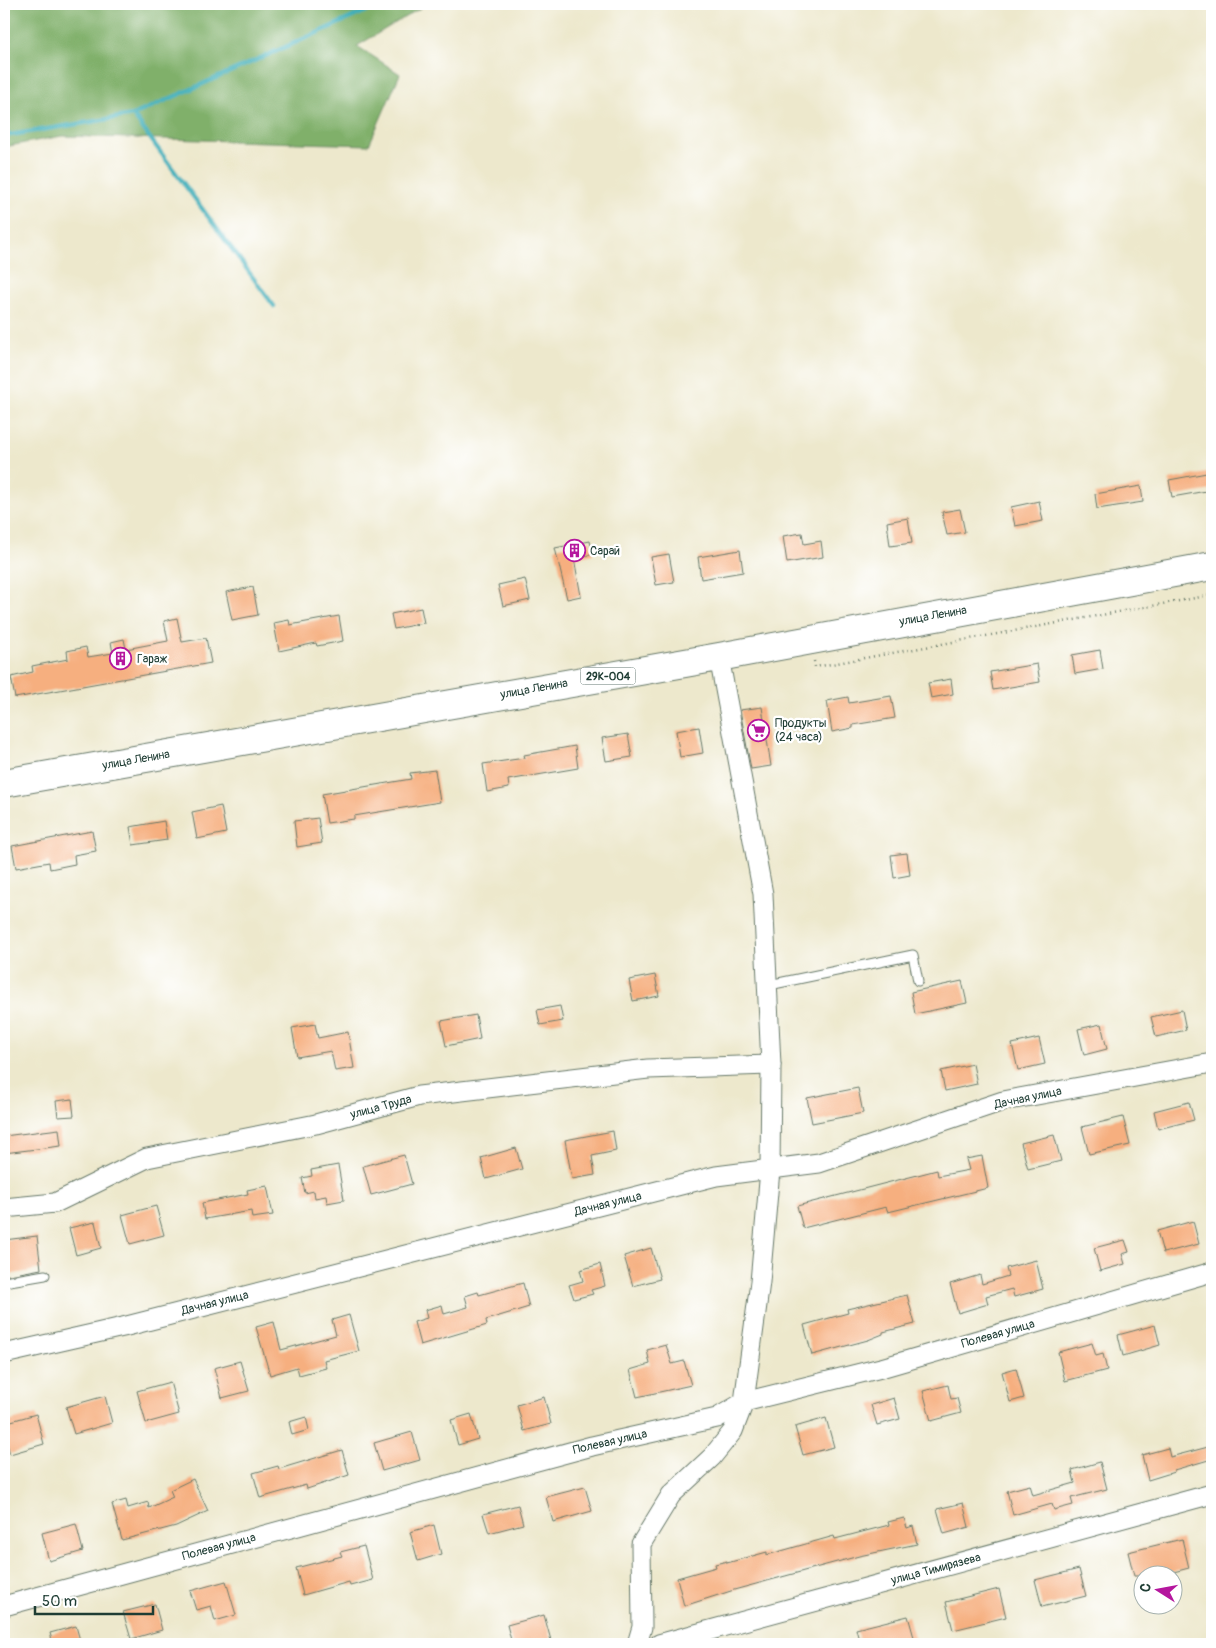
<svg xmlns="http://www.w3.org/2000/svg" width="1216" height="1648" font-family="Pangolin,sans-serif">
  <style>
    .forest { fill: #80b06b; stroke: #507650 }
    .lines { fill: none; stroke-linecap: round; stroke-linejoin: round }
    .stream { stroke: #3fafba; stroke-width: 4.5 }
    .building { fill: #f6af7f }
    .lane-casing { stroke: #677969; stroke-width: 11 }
    .street-casing { stroke: #677969; stroke-width: 21 }
    .primary-casing { stroke: #677969; stroke-width: 30 }
    .path { stroke: #677969; stroke-width: 2.5; stroke-dasharray: 1 4; stroke-linecap: butt }
    .lane { stroke: #fff; stroke-width: 9 }
    .street { stroke: #fff; stroke-width: 19 }
    .primary { stroke: #fff; stroke-width: 28 }
    .labels { text-anchor: middle; dominant-baseline: central; stroke-width: 4.5; stroke-linejoin: round; paint-order: stroke }
    .shield { fill: #fff; stroke: #627771; stroke-width: 1 }
    .shield-label { font-size: 11px; font-weight: bold; fill: #1f3d34 }
    .poi-label { font-size: 12px; fill: #1f3d34; stroke: #fff; text-anchor: start }
    .street-label { font-size: 12px; fill: #1f3d34; stroke: #fff }
  </style>
  <rect width="100%" height="100%" fill="#fff"/>
  <filter id="ink" filterUnits="userSpaceOnUse"><feTurbulence type="fractalNoise" baseFrequency=".02" numOctaves="2"/><feDisplacementMap in="SourceGraphic" scale="10" xChannelSelector="R" yChannelSelector="G"/><feConvolveMatrix kernelMatrix="1 2 1 2 8 2 1 2 1" color-interpolation-filters="sRGB"/></filter>
  <filter id="wash" filterUnits="userSpaceOnUse"><feTurbulence type="fractalNoise" baseFrequency=".0096" numOctaves="4" result="noise"/><feDisplacementMap in="SourceGraphic" scale="20" xChannelSelector="R" yChannelSelector="G"/><feGaussianBlur stdDeviation="1.12" result="paint"/><feColorMatrix in="noise" values="0 0 0 0 0 0 0 0 0 0 0 0 0 0 0 0 0 1.4 0 .05"/><feComposite in="paint" operator="in"/></filter>
  <g filter="url(#wash)">
    <rect width="100%" height="100%" fill="#ede8cc"/>
    <polygon class="forest" points="4,4 427,4 357,46 400,74 369,145 62,136 4,147"/>
    <g class="lines">
      <g class="stream">
        <polyline points="133,115 274,306"/>
        <polyline points="4,136 133,115 382,4"/>
      </g>
    </g>
    <g id="blocks">
      <g class="building">
        <polygon points="1212,472 1212,490 1172,497 1169,480"/>
        <polygon points="1141,486 1143,502 1097,509 1095,494"/>
        <polygon points="1039,501 1043,521 1015,526 1011,507"/>
        <polygon points="960,509 965,532 947,535 942,512"/>
        <polygon points="908,518 912,543 890,546 887,522"/>
        <polygon points="802,533 804,544 821,541 823,557 787,563 783,536"/>
        <polygon points="590,541 593,554 574,558 581,596 567,599 555,548"/>
        <polygon points="740,550 743,572 701,579 698,557"/>
        <polygon points="669,554 674,582 656,585 651,557"/>
        <polygon points="525,579 530,600 503,606 498,585"/>
        <polygon points="253,587 258,615 232,620 226,592"/>
        <polygon points="421,608 424,623 394,629 391,614"/>
        <polygon points="339,616 343,641 317,646 316,643 279,651 274,623 289,620 290,625"/>
        <polygon points="177,618 182,642 206,638 211,663 15,698 11,677 33,672 32,666 68,659 67,651 86,647 88,657 113,653 111,642 124,639 126,649 168,641 164,621"/>
        <polygon points="1100,650 1103,669 1075,674 1072,655"/>
        <polygon points="1037,664 1040,682 993,690 990,672"/>
        <polygon points="951,679 953,694 931,698 928,683"/>
        <polygon points="891,696 895,718 853,725 853,728 832,732 827,701 848,697 849,703"/>
        <polygon points="762,707 771,766 751,769 740,710"/>
        <polygon points="699,727 703,753 680,757 676,731"/>
        <polygon points="628,734 632,757 606,761 602,738"/>
        <polygon points="575,746 578,768 508,780 509,788 487,792 483,764 525,758 524,755"/>
        <polygon points="435,770 440,802 354,816 354,819 327,823 322,794 411,779 410,773"/>
        <polygon points="221,806 226,833 197,839 192,812"/>
        <polygon points="318,818 322,843 297,847 294,821"/>
        <polygon points="164,821 167,840 133,845 130,827"/>
        <polygon points="92,831 96,851 74,855 75,864 50,869 49,862 16,868 12,846"/>
        <polygon points="907,853 910,875 894,878 891,855"/>
        <polygon points="655,975 659,996 633,1001 629,980"/>
        <polygon points="962,981 967,1003 915,1014 911,992"/>
        <polygon points="560,1006 563,1021 540,1025 537,1010"/>
        <polygon points="1182,1010 1186,1030 1156,1037 1151,1017"/>
        <polygon points="476,1015 480,1039 446,1046 441,1021"/>
        <polygon points="315,1024 318,1038 348,1032 354,1068 335,1071 331,1051 297,1057 292,1028"/>
        <polygon points="1101,1024 1107,1049 1084,1055 1078,1029"/>
        <polygon points="1039,1038 1045,1064 1018,1070 1012,1044"/>
        <polygon points="973,1064 977,1084 945,1091 941,1071"/>
        <polygon points="858,1088 863,1113 812,1123 807,1098"/>
        <polygon points="72,1099 74,1116 58,1117 56,1101"/>
        <polygon points="1189,1102 1194,1120 1158,1129 1154,1111"/>
        <polygon points="1123,1117 1130,1145 1089,1154 1082,1127"/>
        <polygon points="59,1129 61,1146 4,1153 4,1136"/>
        <polygon points="613,1131 616,1151 592,1156 595,1175 572,1179 565,1140"/>
        <polygon points="1054,1135 1061,1161 1028,1169 1021,1143"/>
        <polygon points="516,1148 522,1169 486,1179 481,1158"/>
        <polygon points="404,1155 412,1184 371,1195 363,1166"/>
        <polygon points="982,1156 988,1188 888,1212 886,1207 803,1228 797,1206 937,1170 938,1176 969,1170 966,1159"/>
        <polygon points="338,1165 344,1200 327,1203 326,1196 315,1198 314,1191 305,1193 302,1178 312,1176 311,1170"/>
        <polygon points="267,1186 273,1215 252,1218 251,1211 205,1219 202,1203 248,1194 247,1190"/>
        <polygon points="156,1206 164,1235 130,1244 122,1215"/>
        <polygon points="1193,1221 1199,1244 1163,1253 1157,1231"/>
        <polygon points="95,1222 101,1248 76,1255 69,1228"/>
        <polygon points="37,1236 41,1269 4,1276 4,1240"/>
        <polygon points="1125,1240 1129,1252 1122,1254 1125,1264 1100,1271 1094,1248"/>
        <polygon points="651,1248 660,1279 633,1286 624,1256"/>
        <polygon points="1036,1260 1043,1289 1014,1297 1012,1289 986,1296 988,1304 958,1313 950,1284 980,1275 982,1284 1008,1276 1006,1268"/>
        <polygon points="600,1264 605,1286 591,1290 593,1294 574,1299 569,1285 583,1281 580,1270"/>
        <polygon points="523,1283 529,1307 486,1320 487,1325 420,1345 414,1322 427,1318 425,1310 442,1305 444,1314 468,1307 465,1296 478,1292 479,1295"/>
        <polygon points="907,1295 915,1324 883,1332 883,1334 868,1340 812,1355 804,1325 848,1313 847,1309"/>
        <polygon points="349,1315 359,1351 324,1360 326,1368 299,1375 297,1367 270,1375 256,1327 274,1322 281,1350 336,1335 332,1320"/>
        <polygon points="1155,1325 1160,1345 1123,1356 1118,1335"/>
        <polygon points="1092,1343 1096,1356 1103,1354 1107,1370 1065,1381 1058,1352"/>
        <polygon points="666,1345 672,1364 684,1361 691,1385 637,1397 630,1370 650,1364 647,1350"/>
        <polygon points="240,1361 249,1391 222,1398 214,1368"/>
        <polygon points="1016,1368 1024,1398 1010,1402 1002,1372"/>
        <polygon points="170,1382 179,1414 146,1423 137,1391"/>
        <polygon points="948,1385 951,1399 957,1398 961,1413 931,1421 923,1391"/>
        <polygon points="105,1396 112,1423 74,1434 66,1407"/>
        <polygon points="544,1397 551,1424 524,1431 517,1405"/>
        <polygon points="894,1398 900,1419 877,1425 871,1405"/>
        <polygon points="36,1414 44,1444 10,1454 4,1433 4,1423"/>
        <polygon points="471,1414 478,1439 458,1445 451,1420"/>
        <polygon points="306,1417 309,1430 292,1435 289,1422"/>
        <polygon points="826,1418 834,1447 803,1455 795,1427"/>
        <polygon points="412,1432 420,1460 382,1471 374,1443"/>
        <polygon points="1212,1446 1212,1459 1174,1470 1174,1472 1148,1480 1142,1455 1168,1448 1170,1457"/>
        <polygon points="342,1450 349,1475 307,1489 306,1485 260,1498 253,1473 278,1466 279,1469"/>
        <polygon points="1100,1462 1107,1489 1071,1498 1073,1505 1054,1510 1052,1504 1013,1515 1007,1491 1030,1485 1033,1495 1075,1483 1072,1470"/>
        <polygon points="193,1479 208,1511 176,1526 122,1540 112,1504 126,1500 128,1508 148,1502 149,1508 173,1497 170,1490"/>
        <polygon points="585,1487 592,1511 553,1522 546,1497"/>
        <polygon points="963,1503 969,1527 944,1534 937,1509"/>
        <polygon points="518,1505 523,1524 489,1533 483,1514"/>
        <polygon points="904,1518 907,1528 913,1526 917,1544 859,1556 734,1590 684,1606 677,1578 716,1567 715,1564 727,1561 727,1563 767,1552 767,1555 834,1536 835,1539 889,1525 888,1522"/>
        <polygon points="76,1524 83,1551 49,1561 42,1533"/>
        <polygon points="434,1525 441,1554 418,1561 410,1532"/>
        <polygon points="1182,1539 1189,1568 1158,1576 1134,1576 1128,1552"/>
        <polygon points="364,1546 373,1580 350,1586 349,1582 303,1595 296,1568 342,1556 340,1552"/>
        <polygon points="1079,1569 1086,1596 1042,1607 1035,1580"/>
        <polygon points="226,1581 236,1615 215,1621 211,1606 196,1610 190,1591"/>
        <polygon points="999,1589 1006,1617 953,1630 946,1602"/>
        <polygon points="155,1604 162,1630 131,1639 123,1612"/>
        <polygon points="544,1615 552,1644 512,1644 507,1625"/>
        <polygon points="908,1616 915,1641 900,1644 860,1644 856,1629"/>
        <polygon points="76,1626 81,1644 53,1644 50,1633"/>
      </g>
    </g>
  </g>
  <g filter="url(#ink)">
    <use href="#blocks" fill-opacity="0" stroke="#677969" stroke-width="1"/>
    <g class="lines">
      <defs>
        <g id="lane">
          <polyline points="769,985 913,955 918,981"/>
          <polyline points="4,1282 45,1275"/>
        </g>
        <g id="street">
          <polyline points="4,1208 55,1203 147,1158 316,1124 419,1096 648,1069 771,1065"/>
          <polyline points="4,1354 123,1327 716,1176 819,1163 1003,1101 1212,1063"/>
          <polyline points="4,1606 592,1446 717,1418 744,1402 881,1368 1212,1272"/>
          <polyline points="637,1644 642,1627 641,1544 671,1495 712,1457 733,1431 744,1402 760,1282 770,1170 771,1065 763,894 719,657"/>
          <polyline points="659,1644 1212,1494"/>
        </g>
        <polyline id="primary" points="4,783 719,657 1212,566"/>
      </defs>
      <use href="#lane" class="lane-casing"/>
      <use href="#street" class="street-casing"/>
      <use href="#primary" class="primary-casing"/>
      <polyline class="path" points="814,661 815,667 1212,595"/>
      <use href="#lane" class="lane"/>
      <use href="#street" class="street"/>
      <use href="#primary" class="primary"/>
    </g>
  </g>
  <defs>
    <symbol id="building-ring" viewBox="-11 -11 22 22"><circle r="9.5" fill="#fff" stroke="#b5179e" stroke-width="1.5"/><path d="M-4-6H4V6H1V3H-1V6H-4ZM-2.5-4.3h1.7v1.8h-1.7ZM.8-4.3h1.7v1.8H.8ZM-2.5-1h1.7V.8h-1.7ZM.8-1h1.7V.8H.8Z" fill="#b5179e"/></symbol>
    <symbol id="supermarket-ring" viewBox="-11 -11 22 22"><circle r="9.5" fill="#fff" stroke="#b5179e" stroke-width="1.5"/><path d="M-6-5.5h2.5l.6 2H6L4.5 2H-2.5L-4.4-4H-6ZM-1.5 3.2a1.3 1.3 0 1 0 .1 0ZM3 3.2a1.3 1.3 0 1 0 .1 0Z" fill="#b5179e"/></symbol>
  </defs>
  <g fill-rule="evenodd">
    <use href="#building-ring" x="562" y="538" width="25" height="25"/>
    <use href="#building-ring" x="108" y="646" width="25" height="25"/>
    <use href="#supermarket-ring" x="746" y="718" width="25" height="25"/>
  </g>
  <g class="labels">
    <rect class="shield" x="580.5" y="667.5" width="55" height="17" rx="4"/>
    <g class="shield-label">
      <text x="608" y="676">29К-004</text>
    </g>
    <g class="poi-label">
      <text x="590" y="551">Сарай</text>
      <text x="137" y="659">Гараж</text>
      <text x="775" y="723">Продукты<tspan x="775" dy="14">(24 часа)</tspan></text>
    </g>
    <g class="street-label">
      <text transform="translate(933 616) rotate(-10)">улица Ленина</text>
      <text transform="translate(534 689) rotate(-10)">улица Ленина</text>
      <text transform="translate(136 760) rotate(-10)">улица Ленина</text>
      <text transform="translate(1028 1098) rotate(-12)">Дачная улица</text>
      <text transform="translate(381 1107) rotate(-15)">улица Труда</text>
      <text transform="translate(608 1204) rotate(-14)">Дачная улица</text>
      <text transform="translate(215 1303) rotate(-14)">Дачная улица</text>
      <text transform="translate(998 1334) rotate(-16)">Полевая улица</text>
      <text transform="translate(610 1442) rotate(-13)">Полевая улица</text>
      <text transform="translate(219 1547) rotate(-15)">Полевая улица</text>
      <text transform="translate(936 1569) rotate(-15)">улица Тимирязева</text>
    </g>
  </g>
  <rect width="1216" height="1648" fill="none" stroke="#fff" stroke-width="20"/>
  <g transform="translate(1158 1590) rotate(281)"><circle r="24" fill="#ffffff" stroke="#a5b1ae"/>
  <path d="M0-4L9 19L0 12L-9 19Z" fill="#b5179e"/>
  <text y="-8" font-size="14" font-weight="bold" text-anchor="middle" fill="#1f3d34">С</text>
  </g>
  <path d="M35 1606v8h118v-8" fill="none" stroke="#1f3d34" stroke-width="2.5"/>
  <text x="42" y="1606" font-size="15" fill="#1f3d34" stroke="#ffffff" stroke-width="4" paint-order="stroke">50 m</text>
</svg>
